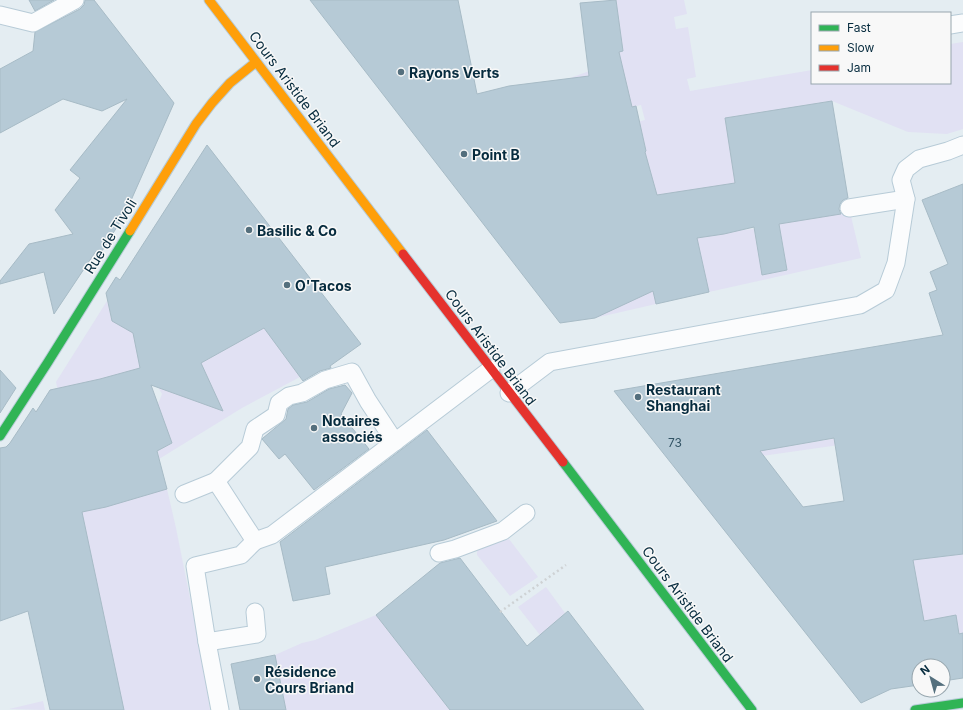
<svg xmlns="http://www.w3.org/2000/svg" width="963" height="710" font-family="Inter,sans-serif">
  <style>
    .green { fill: #e1e1f3 }
    .building { fill: #b6cad6; stroke: #a7bbc6; fill-rule: evenodd }
    .lines { fill: none; stroke-linecap: round; stroke-linejoin: round }
    .lane-casing { stroke: #b7cbd7; stroke-width: 19 }
    .fast-casing { stroke: #b7cbd7; stroke-width: 11 }
    .slow-casing { stroke: #b7cbd7; stroke-width: 11 }
    .jam-casing { stroke: #b7cbd7; stroke-width: 11 }
    .path { stroke: #ced2d4; stroke-width: 2.5; stroke-dasharray: 2 3; stroke-linecap: butt }
    .lane { stroke: #fbfcfd; stroke-width: 17 }
    .fast { stroke: #30b455; stroke-width: 9 }
    .slow { stroke: #ff9f0a; stroke-width: 9 }
    .jam { stroke: #e5322d; stroke-width: 9 }
    .poi-dot { fill: #546f7d; stroke: #f8f8f8; stroke-width: 1.5 }
    .labels { text-anchor: middle; dominant-baseline: central; stroke-width: 3; stroke-linejoin: round; paint-order: stroke }
    .number-label { font-size: 12px; fill: #325364 }
    .poi-label { font-size: 14px; font-weight: bold; fill: #062b3e; stroke: #f8f8f8; text-anchor: start }
    .street-label { font-size: 14px; fill: #062b3e; stroke: #f8f8f8 }
  </style>
  <rect width="100%" height="100%" fill="#e4edf2"/>
  <g class="green">
    <polygon points="616,0 684,0 687,14 674,17 676,29 688,27 696,77 687,79 690,91 812,70 812,83 950,83 950,44 963,42 963,129 947,134 908,132 832,101 725,118 743,230 754,229 762,275 787,270 781,234 768,236 767,226 850,212 861,258 709,292 697,238 734,232 693,190 657,195 645,152 646,151 642,132 636,122 645,120 641,105 632,107 570,78 595,69 587,56 623,51"/>
    <polygon points="643,247 656,304 595,318"/>
    <polygon points="107,301 112,321 156,339 136,347 140,368 101,379 167,489 176,528 204,668 210,710 124,710 32,492 76,474 56,382"/>
    <polygon points="264,328 300,377 242,408 159,459 158,451 172,443 149,407 158,404 162,394 158,387"/>
    <polygon points="837,438 839,445 748,458 755,452"/>
    <polygon points="509,539 538,577 510,596 477,555 477,551 479,549"/>
    <polygon points="963,554 963,633 959,634 957,620 951,616 892,626 913,560"/>
    <polygon points="546,587 565,613 540,635 518,607"/>
    <polygon points="376,615 450,710 286,710 275,655 302,643 315,640"/>
    <polygon points="43,701 45,710 9,709"/>
  </g>
  <g class="building">
    <polygon points="29,0 54,0 35,11"/>
    <polygon points="85,0 94,0 174,103 125,214 97,259 96,251 54,314 44,272 0,284 0,281 29,244 73,234 55,210 80,178 70,170 127,99 102,111 63,99 0,133 0,69 33,51 35,32 80,9 84,5"/>
    <polygon points="310,0 458,0 477,94 509,86 589,76 580,3 616,0 623,51 619,52 632,107 636,106 646,151 645,152 657,195 735,183 725,118 832,101 848,198 843,200 840,204 839,209 841,214 779,224 787,270 762,275 754,227 724,234 697,238 709,292 656,304 653,291 595,318 560,323"/>
    <polygon points="207,145 361,344 330,366 331,368 320,371 303,381 264,328 201,363 223,411 151,385 172,443 157,451 167,489 106,507 82,512 124,710 50,710 28,611 0,621 0,448 6,447 10,443 33,408 36,412 50,390 100,379 140,368 133,333 112,321 106,293 116,277 120,280"/>
    <path d="M 963,184 L 963,554 L 913,560 L 924,621 L 956,615 L 959,634 L 963,633 L 963,678 L 943,681 L 943,666 L 919,666 L 919,685 L 891,689 L 861,703 L 614,391 L 943,335 L 929,293 L 937,290 L 930,272 L 948,264 L 922,200 ZM 834,438 L 844,501 L 803,507 L 760,451 Z"/>
    <polygon points="0,370 16,388 0,413"/>
    <polygon points="345,385 352,393 341,414 369,449 314,490 285,454 279,459 262,439 263,438 286,419 288,409 293,405 307,402 329,389"/>
    <polygon points="427,430 497,521 444,540 325,567 330,594 293,601 280,542"/>
    <polygon points="460,558 527,646 568,611 644,710 450,710 376,615 440,563"/>
    <polygon points="275,655 286,710 240,710 231,664"/>
  </g>
  <g class="lines">
    <defs>
      <g id="lane">
        <polyline points="0,15 33,23 75,0"/>
        <polyline points="950,25 963,23"/>
        <polyline points="849,208 906,199"/>
        <polyline points="509,393 550,362 860,305 886,290 896,263 906,199 901,180 906,169 919,159 948,151 963,145"/>
        <polyline points="216,481 255,541 241,555 195,566 207,642 257,634 255,612"/>
        <polyline points="184,494 216,481 250,447 255,429 276,415 279,403 289,396 302,393 325,380 352,372 368,401 395,442"/>
        <polyline points="255,541 272,535 491,369"/>
        <polyline points="439,553 455,549 503,531 526,513"/>
        <polyline points="207,642 220,710"/>
      </g>
      <g id="fast">
        <polyline points="0,436 48,362 130,231"/>
        <polyline points="563,462 752,710"/>
        <polyline points="915,710 963,703"/>
      </g>
      <g id="slow">
        <polyline points="209,0 403,254"/>
        <polyline points="130,231 196,124 212,103 230,83 256,62"/>
      </g>
      <polyline id="jam" points="403,254 563,462"/>
    </defs>
    <use href="#lane" class="lane-casing"/>
    <use href="#fast" class="fast-casing"/>
    <use href="#slow" class="slow-casing"/>
    <use href="#jam" class="jam-casing"/>
    <polyline class="path" points="500,612 566,565"/>
    <use href="#lane" class="lane"/>
    <use href="#fast" class="fast"/>
    <use href="#slow" class="slow"/>
    <use href="#jam" class="jam"/>
  </g>
  <g class="poi-dot">
    <circle cx="401" cy="72" r="4"/>
    <circle cx="464" cy="154" r="4"/>
    <circle cx="249" cy="230" r="4"/>
    <circle cx="287" cy="285" r="4"/>
    <circle cx="638" cy="397" r="4"/>
    <circle cx="314" cy="428" r="4"/>
    <circle cx="257" cy="679" r="4"/>
  </g>
  <g class="labels">
    <g class="number-label">
      <text x="675" y="442">73</text>
    </g>
    <g class="poi-label">
      <text x="409" y="72">Rayons Verts</text>
      <text x="472" y="154">Point B</text>
      <text x="257" y="230">Basilic &amp; Co</text>
      <text x="295" y="285">O'Tacos</text>
      <text x="646" y="389">Restaurant<tspan x="646" dy="16">Shanghai</tspan></text>
      <text x="322" y="420">Notaires<tspan x="322" dy="16">associés</tspan></text>
      <text x="265" y="671">Résidence<tspan x="265" dy="16">Cours Briand</tspan></text>
    </g>
    <g class="street-label">
      <text transform="translate(295 89) rotate(53)">Cours Aristide Briand</text>
      <text transform="translate(110 236) rotate(-58)">Rue de Tivoli</text>
      <text transform="translate(491 347) rotate(53)">Cours Aristide Briand</text>
      <text transform="translate(688 604) rotate(53)">Cours Aristide Briand</text>
    </g>
  </g>
  <rect x="811" y="12" width="140" height="72" fill="#f8f8f8" stroke="#97a6ae"/>
  <rect x="819" y="25" width="20" height="6" fill="#30b455" stroke="#97a6ae"/>
  <text x="847" y="32" font-size="12" fill="#062b3e">Fast</text>
  <rect x="819" y="45" width="20" height="6" fill="#ff9f0a" stroke="#97a6ae"/>
  <text x="847" y="52" font-size="12" fill="#062b3e">Slow</text>
  <rect x="819" y="65" width="20" height="6" fill="#e5322d" stroke="#97a6ae"/>
  <text x="847" y="72" font-size="12" fill="#062b3e">Jam</text>
  <g transform="translate(931 678) rotate(323)"><circle r="19" fill="#f8f8f8" stroke="#97a6ae"/>
  <path d="M0-3L7 15L0 10L-7 15Z" fill="#546f7d"/>
  <text y="-6" font-size="11" font-weight="bold" text-anchor="middle" fill="#062b3e">N</text>
  </g>
</svg>
